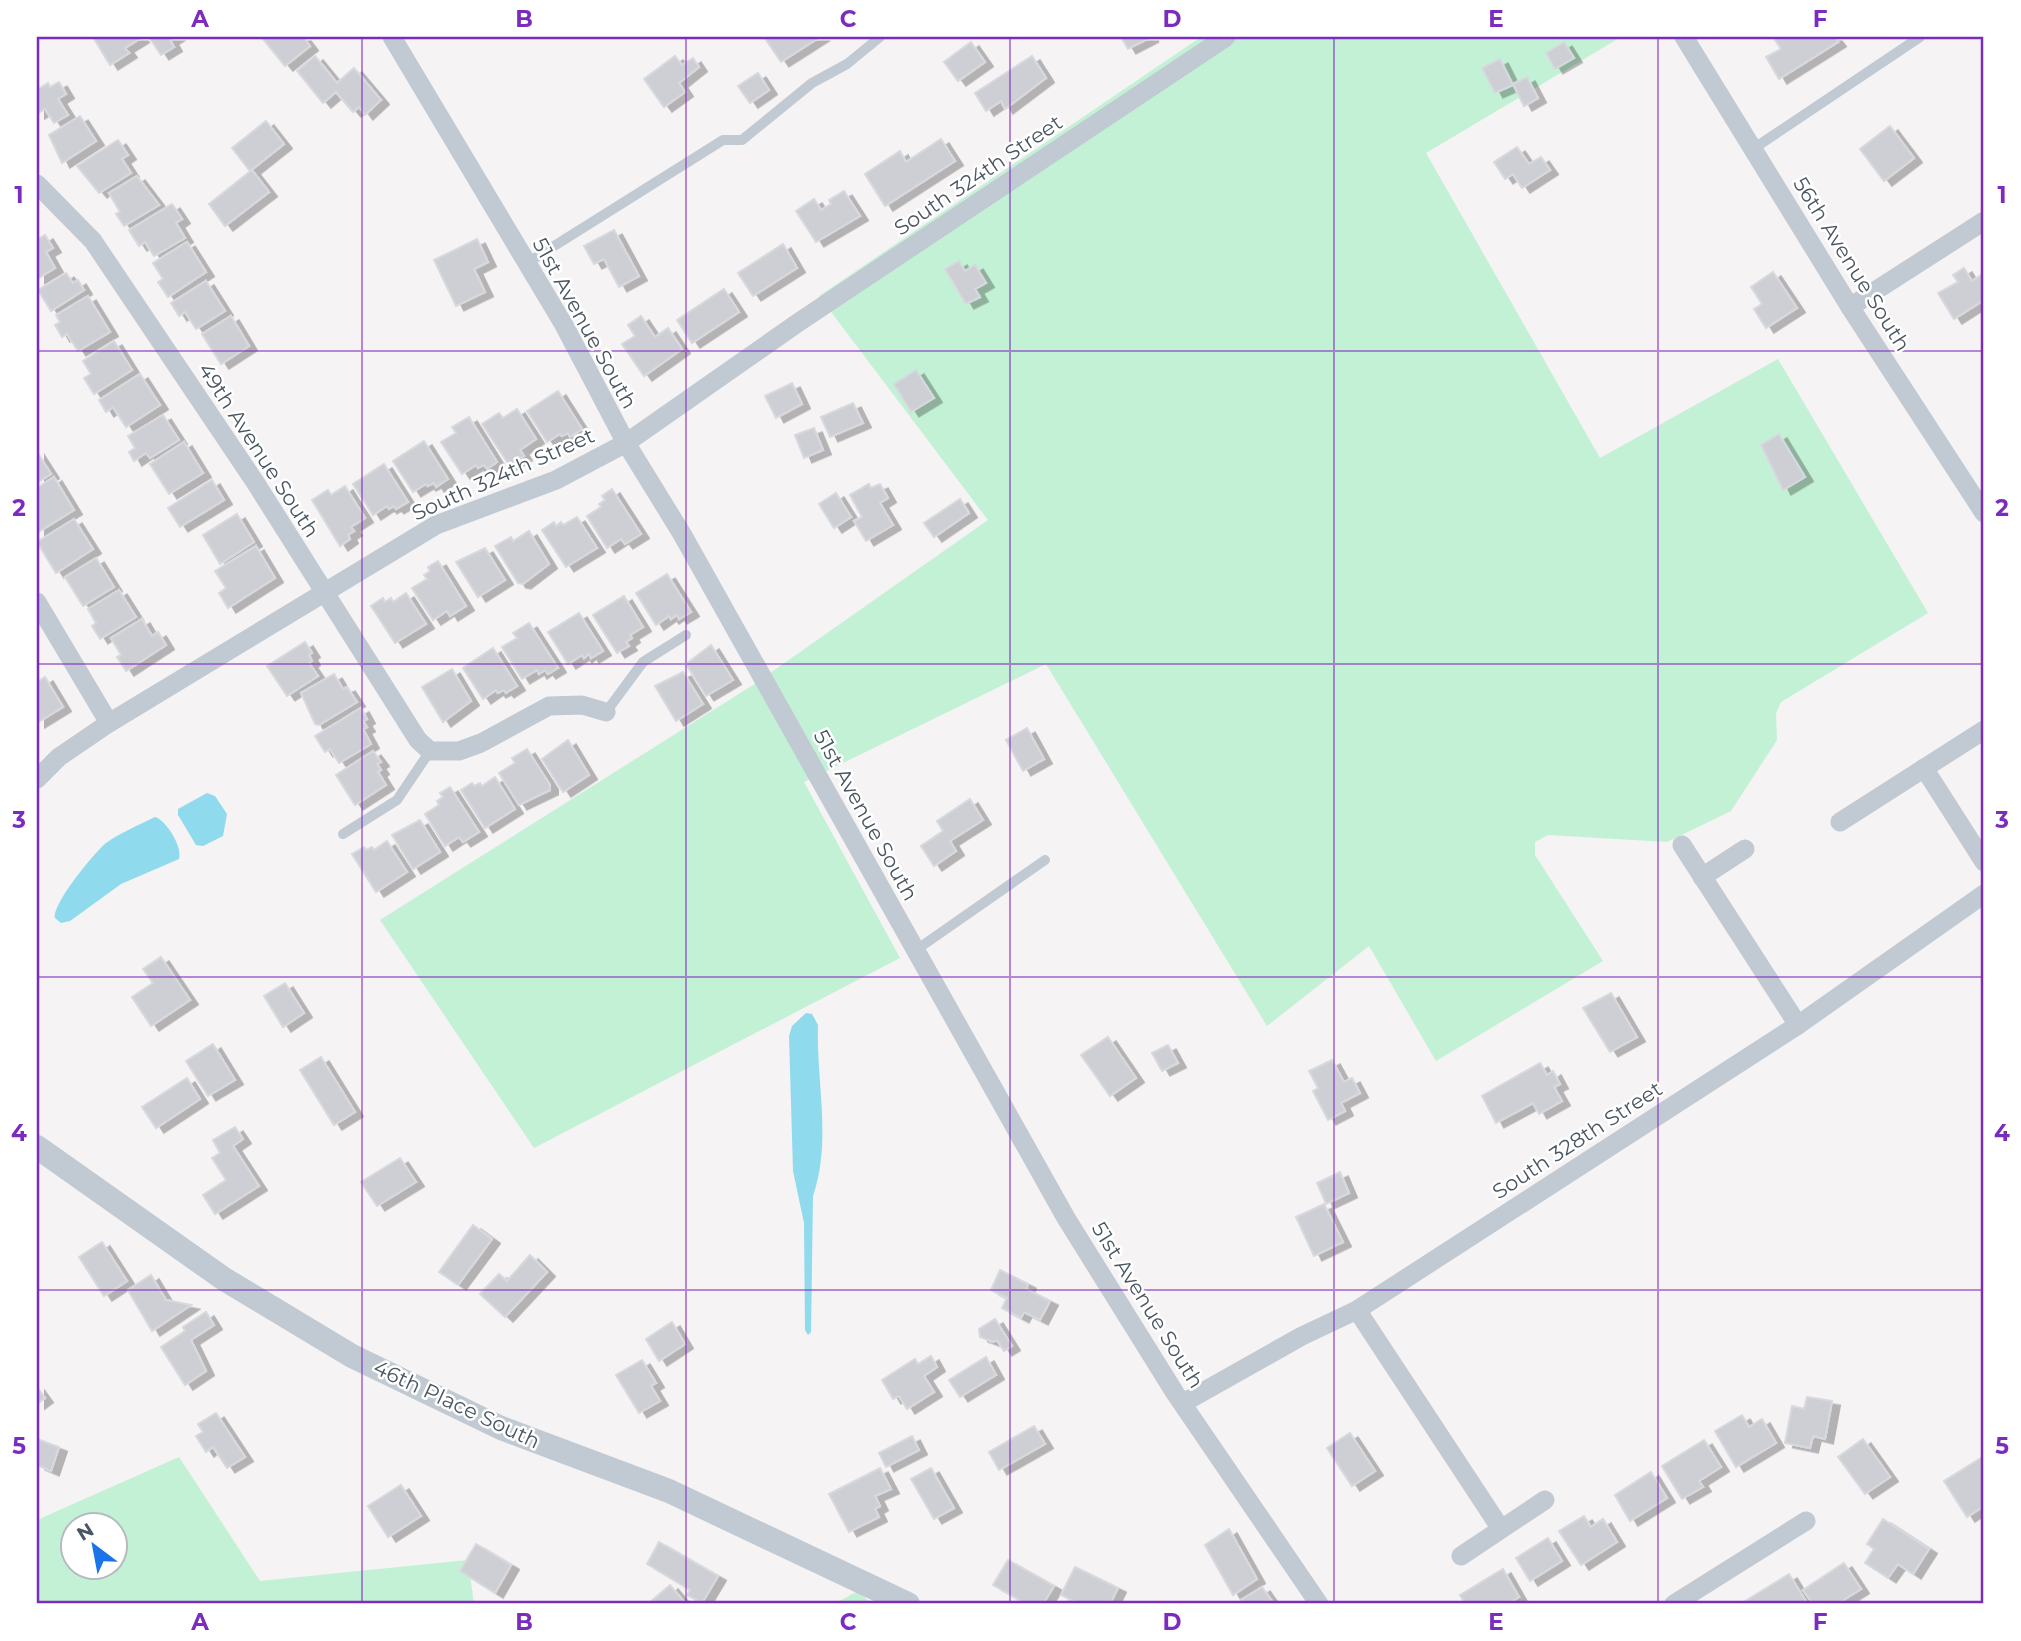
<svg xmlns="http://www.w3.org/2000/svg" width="2021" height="1641" font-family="Montserrat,sans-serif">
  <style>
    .green { fill: #c3f1d5; fill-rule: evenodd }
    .water { fill: #90daee }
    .building { fill: #cdcfd5; stroke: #d7d9de; stroke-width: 2; filter: url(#shadow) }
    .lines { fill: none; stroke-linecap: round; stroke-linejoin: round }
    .service { stroke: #c1cad2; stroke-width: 10 }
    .minor { stroke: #c1cad2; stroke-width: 19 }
    .tertiary { stroke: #c1cad2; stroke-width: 24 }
    .grid { fill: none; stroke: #7b2cbf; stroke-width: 2; stroke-opacity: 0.55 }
    .labels { text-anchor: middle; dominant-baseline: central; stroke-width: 5; stroke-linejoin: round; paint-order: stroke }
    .street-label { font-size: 21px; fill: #4a5661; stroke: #fff }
    .neatline { fill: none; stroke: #7b2cbf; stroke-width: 2.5 }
    .grid-label { font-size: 23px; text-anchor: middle; font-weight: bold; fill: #7b2cbf }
  </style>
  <defs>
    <filter id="shadow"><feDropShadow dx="8" dy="4.5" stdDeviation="0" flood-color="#0004"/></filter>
  </defs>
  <rect width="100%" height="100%" fill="#f5f3f3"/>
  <g class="green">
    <polygon points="1201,37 1621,37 1426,153 1600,458 1778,359 1928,613 1781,702 1776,713 1777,740 1731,811 1667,842 1548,835 1535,842 1535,855 1603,961 1436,1061 1369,946 1267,1026 1046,664 804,782 900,958 534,1148 380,920 753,685 988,520 819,296"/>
    <path d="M 179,1457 L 260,1581 L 468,1560 L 474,1604 L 37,1604 L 37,1520 ZM 74,1526 L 116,1526 L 116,1568 L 74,1568 Z"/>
    <polygon points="858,1591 872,1604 834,1604"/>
  </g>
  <g class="water">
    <polygon points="207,793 215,796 227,814 223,836 203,846 196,845 178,815 178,809"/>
    <path d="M 155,817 C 166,820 183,847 179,859 L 121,884 L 70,921 L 61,923 L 55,918 C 52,904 94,853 106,843 C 120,833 139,825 155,817 Z"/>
    <path d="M 806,1013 L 812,1014 L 818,1025 C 816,1081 832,1141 813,1196 L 811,1332 L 808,1335 L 805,1330 L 804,1223 L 793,1171 L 789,1036 L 792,1026 Z"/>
  </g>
  <g class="building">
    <polygon points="93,37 140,37 141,38 125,48 129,53 110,65"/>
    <polygon points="149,37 175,37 170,40 174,47 161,55"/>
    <polygon points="266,37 303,37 310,46 285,66 263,39"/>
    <polygon points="764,37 820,37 781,62"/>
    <polygon points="1121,37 1151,37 1128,49"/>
    <polygon points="1780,37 1834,37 1838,42 1779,79 1766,57 1781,49 1775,40"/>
    <polygon points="971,42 985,62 958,81 944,62"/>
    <polygon points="1564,42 1574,58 1555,69 1546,53"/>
    <polygon points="315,56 337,83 354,68 381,100 365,115 359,107 353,112 336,92 323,103 297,71"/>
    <polygon points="675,56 682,65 693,58 699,67 679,83 685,92 664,107 644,79"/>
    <polygon points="1032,56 1046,78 1005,109 1001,101 986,111 975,93"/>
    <polygon points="1500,59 1513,85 1495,93 1482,68"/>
    <polygon points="758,73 769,90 750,103 738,86"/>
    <polygon points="1527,77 1538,98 1524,106 1513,84"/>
    <polygon points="59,82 66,94 58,99 68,115 54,123 45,109 37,114 37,90 48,83 50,87"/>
    <polygon points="80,116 96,141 62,163 49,135"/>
    <polygon points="266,121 284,144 250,171 232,148"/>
    <polygon points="1890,126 1914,158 1884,181 1860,149"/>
    <polygon points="941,139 955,161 885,206 865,174 900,151 906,162"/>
    <polygon points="118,140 128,155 122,159 131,173 99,193 77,166"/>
    <polygon points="1517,147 1529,164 1541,157 1550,170 1522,188 1513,174 1505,179 1494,162"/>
    <polygon points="252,170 269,192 225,226 209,204"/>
    <polygon points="137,176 159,205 124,226 116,214 120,212 109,193"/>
    <polygon points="844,191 860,216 816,242 796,211 814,199 821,210 831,204 829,200"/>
    <polygon points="172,204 182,219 176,223 185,238 154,256 145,242 139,246 129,230"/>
    <polygon points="614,230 639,276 619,287 604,259 594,264 584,246"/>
    <polygon points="45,235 53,248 46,252 55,268 37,279 37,240"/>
    <polygon points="477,239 488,262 474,269 485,292 456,306 434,260"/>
    <polygon points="187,242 206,272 168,297 158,282 163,279 153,263"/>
    <polygon points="783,244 797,268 753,296 738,273"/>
    <polygon points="959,261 965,271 975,265 986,283 975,289 980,297 966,304 945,269"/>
    <polygon points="1964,268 1972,281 1984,273 1984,300 1954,319 1938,293 1958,282 1953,275"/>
    <polygon points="1773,272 1797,308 1766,328 1754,309 1762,304 1751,287"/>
    <polygon points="66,273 73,283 78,280 84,290 51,311 38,290"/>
    <polygon points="206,281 225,311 196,329 185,312 179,316 171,303"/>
    <polygon points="724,289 739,312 692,343 677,320"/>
    <polygon points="88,296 110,332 78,351 67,334 62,337 55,325 60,322 56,315"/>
    <polygon points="231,316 249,346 221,364 202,334"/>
    <polygon points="641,316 655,337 668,328 682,349 644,376 622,344 635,336 628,325"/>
    <polygon points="114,341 132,370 94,394 84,378 91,374 83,361"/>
    <polygon points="916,370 934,398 911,412 894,384"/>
    <polygon points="140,374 160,405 126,427 113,407 106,412 99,400"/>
    <polygon points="792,383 802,404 776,418 765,396"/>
    <polygon points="558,391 582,429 570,437 568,433 562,436 560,434 547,442 527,411"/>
    <polygon points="853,403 863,423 830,437 821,417"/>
    <polygon points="517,409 536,439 520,450 524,456 509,465 482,424 499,413 503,418"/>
    <polygon points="163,415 179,440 150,458 146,453 134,461 129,452 135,448 128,436"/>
    <polygon points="469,417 497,462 487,469 484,465 478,468 476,465 462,474 441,442 456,433 452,427"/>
    <polygon points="814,428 823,450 804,458 795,435"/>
    <polygon points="1779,434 1805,477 1783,490 1761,445"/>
    <polygon points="424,441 448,479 436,487 434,483 428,486 426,484 413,492 393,461"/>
    <polygon points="184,442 203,473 169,494 150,464"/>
    <polygon points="37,452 51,474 37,483"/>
    <polygon points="384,464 408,502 396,509 394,506 389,509 387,506 373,515 353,484"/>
    <polygon points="54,477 74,510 37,533 37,488"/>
    <polygon points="212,480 224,500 180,527 168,508"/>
    <polygon points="869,484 871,488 880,484 888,498 880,503 893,525 866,541 854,521 862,517 850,495"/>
    <polygon points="345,486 365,518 351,527 354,531 348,535 350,539 340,546 312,500 328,490 331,495"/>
    <polygon points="612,489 641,534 625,544 621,539 607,548 587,516 601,507 599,504 605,500 602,496"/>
    <polygon points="836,493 851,517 834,528 819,504"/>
    <polygon points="960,499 969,513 934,537 924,523"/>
    <polygon points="237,514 254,542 220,564 203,535"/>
    <polygon points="577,517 597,548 566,567 542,530 554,522 556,526 561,522 563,525"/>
    <polygon points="74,519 93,549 56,573 37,542"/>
    <polygon points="529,531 549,564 523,584 518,583 495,546 511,537 513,541"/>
    <polygon points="256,546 275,578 228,608 219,593 226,588 215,571"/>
    <polygon points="485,548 505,580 478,597 456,562"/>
    <polygon points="96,558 114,587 83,606 65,577"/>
    <polygon points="438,561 466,606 450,616 447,611 433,620 412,588 427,579 424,575 430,571 428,567"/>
    <polygon points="667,574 691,612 679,619 677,615 671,619 669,616 656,625 636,593"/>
    <polygon points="119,590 136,617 100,639 92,626 96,623 88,609"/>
    <polygon points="406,593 426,624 395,643 371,606 383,598 385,602 391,598 393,602"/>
    <polygon points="624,596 643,627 630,635 632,638 626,642 629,646 617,653 593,615"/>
    <polygon points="579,613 603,651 591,658 589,654 584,658 582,655 568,664 548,632"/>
    <polygon points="142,619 152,636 158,632 166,645 126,671 117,657 121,655 111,638"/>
    <polygon points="529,623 558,668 548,674 545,670 539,674 537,670 522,679 502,647 517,638 513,633"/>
    <polygon points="305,642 312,653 309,655 312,661 309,663 318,676 287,696 267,666"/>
    <polygon points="711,645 733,680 706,696 686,664"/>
    <polygon points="493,648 517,686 506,693 504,690 498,693 496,690 483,699 463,668"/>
    <polygon points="452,669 471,701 443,722 422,687"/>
    <polygon points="683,672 703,704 676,721 655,686"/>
    <polygon points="334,674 343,689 347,687 357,702 319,725 315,724 301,693"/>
    <polygon points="45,677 63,707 37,723 37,682"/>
    <polygon points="361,708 367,719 363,721 367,727 363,729 371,744 339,763 330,749 325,752 315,736"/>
    <polygon points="1027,728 1044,759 1023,771 1006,740"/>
    <polygon points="568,740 589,775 563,792 542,759"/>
    <polygon points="527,749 550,785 550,790 519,805 499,773 515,763 512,758"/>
    <polygon points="373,751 381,762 377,764 381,770 378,772 386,785 355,805 336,775"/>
    <polygon points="495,777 515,809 485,828 461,790 472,783 474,786 480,783 482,786"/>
    <polygon points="450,787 479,832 463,842 459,837 445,846 425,814 439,805 437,801 443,797 440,793"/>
    <polygon points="970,799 983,820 950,841 956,851 934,866 921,846 943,831 937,821"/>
    <polygon points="420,820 440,852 413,869 392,835"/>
    <polygon points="387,841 407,872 376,892 352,854 364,847 366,850 372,847 374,850"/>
    <polygon points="161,957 190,1000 151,1026 132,997 153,983 143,969"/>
    <polygon points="285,983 304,1013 283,1027 264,996"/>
    <polygon points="1611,993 1637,1037 1610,1052 1583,1008"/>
    <polygon points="1108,1037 1136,1078 1110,1096 1081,1055"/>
    <polygon points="213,1044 235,1080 208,1096 186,1061"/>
    <polygon points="1168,1045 1178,1063 1162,1071 1152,1053"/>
    <polygon points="321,1057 355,1112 334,1125 300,1070"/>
    <polygon points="1332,1060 1344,1082 1352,1078 1360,1093 1341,1103 1345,1111 1328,1120 1313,1091 1318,1088 1309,1071"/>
    <polygon points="1540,1063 1547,1075 1553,1071 1560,1084 1554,1087 1562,1101 1539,1114 1533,1103 1496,1123 1482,1096"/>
    <polygon points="187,1078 200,1099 156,1128 142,1107"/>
    <polygon points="235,1127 243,1139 233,1146 259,1186 215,1214 203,1195 226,1180 212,1158 220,1153 213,1140"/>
    <polygon points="400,1158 416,1182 377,1206 361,1182"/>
    <polygon points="1340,1172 1349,1193 1326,1204 1317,1183"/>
    <polygon points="1324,1204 1343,1242 1314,1256 1296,1217"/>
    <polygon points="473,1225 492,1239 458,1285 439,1272"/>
    <polygon points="102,1242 127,1281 104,1296 79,1257"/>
    <polygon points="530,1255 547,1272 505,1317 480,1294 499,1274 507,1281"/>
    <polygon points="1000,1270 1028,1284 1026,1289 1050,1301 1040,1320 1024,1312 1021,1318 1002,1308 1007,1298 991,1290"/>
    <polygon points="151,1275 166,1300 191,1305 152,1331 128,1290"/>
    <polygon points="206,1312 214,1325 191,1340 206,1371 185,1385 161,1347 185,1331 183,1327"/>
    <polygon points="995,1319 1012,1346 1004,1351 997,1340 993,1342 980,1337 979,1329"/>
    <polygon points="672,1322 685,1344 659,1361 646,1339"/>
    <polygon points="931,1356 937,1367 924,1376 934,1392 907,1409 899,1396 893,1399 882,1380 915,1359 918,1364"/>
    <polygon points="986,1357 996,1375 960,1397 949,1380"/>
    <polygon points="642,1360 656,1383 651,1386 660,1401 639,1413 616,1375"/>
    <polygon points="37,1387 45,1398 37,1404"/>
    <polygon points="1807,1397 1832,1401 1825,1439 1813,1436 1810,1448 1785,1443 1792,1406 1804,1409"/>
    <polygon points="216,1413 245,1457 227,1468 213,1447 206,1452 196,1436 203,1432 198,1424"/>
    <polygon points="1742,1415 1749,1427 1762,1419 1776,1443 1736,1467 1715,1431"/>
    <polygon points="1034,1426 1045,1444 999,1470 989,1452"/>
    <polygon points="1350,1433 1375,1471 1352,1486 1327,1448"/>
    <polygon points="912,1436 919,1450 886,1467 879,1453"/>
    <polygon points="37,1439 59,1447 51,1471 37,1465"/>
    <polygon points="1863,1439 1890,1477 1865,1494 1838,1457"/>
    <polygon points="1704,1440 1721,1467 1699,1481 1703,1487 1682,1499 1662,1466"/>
    <polygon points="1984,1456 1984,1506 1967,1517 1944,1481"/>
    <polygon points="880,1468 891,1489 875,1496 880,1506 875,1509 879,1517 849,1532 829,1494"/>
    <polygon points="931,1468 954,1508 934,1519 911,1479"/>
    <polygon points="1651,1472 1667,1498 1630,1521 1615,1495"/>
    <polygon points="401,1485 421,1516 388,1537 368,1506"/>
    <polygon points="1584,1516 1591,1527 1603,1519 1617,1542 1581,1565 1559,1531"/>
    <polygon points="1883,1519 1929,1549 1913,1574 1898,1564 1888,1578 1865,1563 1874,1549 1867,1544"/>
    <polygon points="1229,1529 1257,1579 1233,1595 1205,1545"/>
    <polygon points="1548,1538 1562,1561 1530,1581 1516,1558"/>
    <polygon points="659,1542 718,1576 702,1603 687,1595 690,1590 647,1564"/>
    <polygon points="476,1544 511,1565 495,1593 460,1571"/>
    <polygon points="1008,1560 1054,1586 1043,1604 1026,1604 993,1585"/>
    <polygon points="1844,1563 1861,1589 1837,1604 1813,1604 1803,1590"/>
    <polygon points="1075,1567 1118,1588 1110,1604 1080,1604 1061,1595"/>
    <polygon points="1503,1569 1519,1597 1507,1604 1465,1604 1460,1595"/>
    <polygon points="1789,1574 1807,1603 1742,1604 1742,1603"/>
    <polygon points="670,1585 686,1604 648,1604"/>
    <polygon points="1262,1587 1274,1604 1244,1604 1241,1600"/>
  </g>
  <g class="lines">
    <g class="service">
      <polyline points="1753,149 1920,37"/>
      <polyline points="527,263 723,140 742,140 812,83 847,64 880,37"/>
      <polyline points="606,712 643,662 686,635"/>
      <polyline points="343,834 397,800 430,751"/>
      <polyline points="916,950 1045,860"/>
    </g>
    <g class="minor">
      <polyline points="392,37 564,325 626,443 682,534 1066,1218 1175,1393 1319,1604"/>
      <polyline points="1684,37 1850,307 1984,513"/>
      <polyline points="37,184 93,241 255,482 418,740 430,751 459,751 481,743 549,706 582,705 606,712"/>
      <polyline points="1850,307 1984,221"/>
      <polyline points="37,602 109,723"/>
      <polyline points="1924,768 1984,862"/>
      <polyline points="37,779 59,757 109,723 436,525 556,480 626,443 799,322 1226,37"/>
      <polyline points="1840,822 1984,730"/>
      <polyline points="1682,845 1798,1025"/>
      <polyline points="1702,877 1745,849"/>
      <polyline points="1357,1310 1501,1529"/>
      <polyline points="1183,1403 1302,1336 1357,1310 1798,1025 1984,894"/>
      <polyline points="1461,1556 1545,1500"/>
      <polyline points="1674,1604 1806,1521"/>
    </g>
    <polyline class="tertiary" points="37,1147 224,1279 352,1356 501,1428 669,1491 908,1604"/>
  </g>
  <path class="grid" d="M 362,37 L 362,1604M 686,37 L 686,1604M 1010,37 L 1010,1604M 1334,37 L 1334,1604M 1658,37 L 1658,1604M 37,351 L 1984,351M 37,664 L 1984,664M 37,977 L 1984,977M 37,1290 L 1984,1290"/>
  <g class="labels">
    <g class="street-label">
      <text transform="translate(978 175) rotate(-34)">South 324th Street</text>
      <text transform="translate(1852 264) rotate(58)">56th Avenue South</text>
      <text transform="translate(585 323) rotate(61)">51st Avenue South</text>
      <text transform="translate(259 450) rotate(57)">49th Avenue South</text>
      <text transform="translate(503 474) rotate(-24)">South 324th Street</text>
      <text transform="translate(866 815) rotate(61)">51st Avenue South</text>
      <text transform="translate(1577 1140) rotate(-33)">South 328th Street</text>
      <text transform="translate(1148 1305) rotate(58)">51st Avenue South</text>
      <text transform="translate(457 1404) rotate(25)">46th Place South</text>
    </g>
  </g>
  <rect width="2021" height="1641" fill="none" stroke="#ffffff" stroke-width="77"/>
  <g transform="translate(94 1546) rotate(328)"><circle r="33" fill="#ffffff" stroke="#b7bbc0" stroke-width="2"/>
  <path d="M0-5L12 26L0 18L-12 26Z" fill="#1a73e8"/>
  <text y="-10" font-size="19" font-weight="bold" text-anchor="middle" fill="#4a5661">N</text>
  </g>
  <rect x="38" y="38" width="1944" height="1564" class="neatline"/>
  <g class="grid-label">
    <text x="200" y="27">A</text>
    <text x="524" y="27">B</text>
    <text x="848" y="27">C</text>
    <text x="1172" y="27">D</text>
    <text x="1496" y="27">E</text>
    <text x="1820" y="27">F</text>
    <text x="19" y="203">1</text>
    <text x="2002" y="203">1</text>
    <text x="19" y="516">2</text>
    <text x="2002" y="516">2</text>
    <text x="19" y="828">3</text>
    <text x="2002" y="828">3</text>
    <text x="19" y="1141">4</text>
    <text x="2002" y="1141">4</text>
    <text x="19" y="1454">5</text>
    <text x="2002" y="1454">5</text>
    <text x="200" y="1630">A</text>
    <text x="524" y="1630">B</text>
    <text x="848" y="1630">C</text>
    <text x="1172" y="1630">D</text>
    <text x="1496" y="1630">E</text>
    <text x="1820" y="1630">F</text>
  </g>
</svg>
